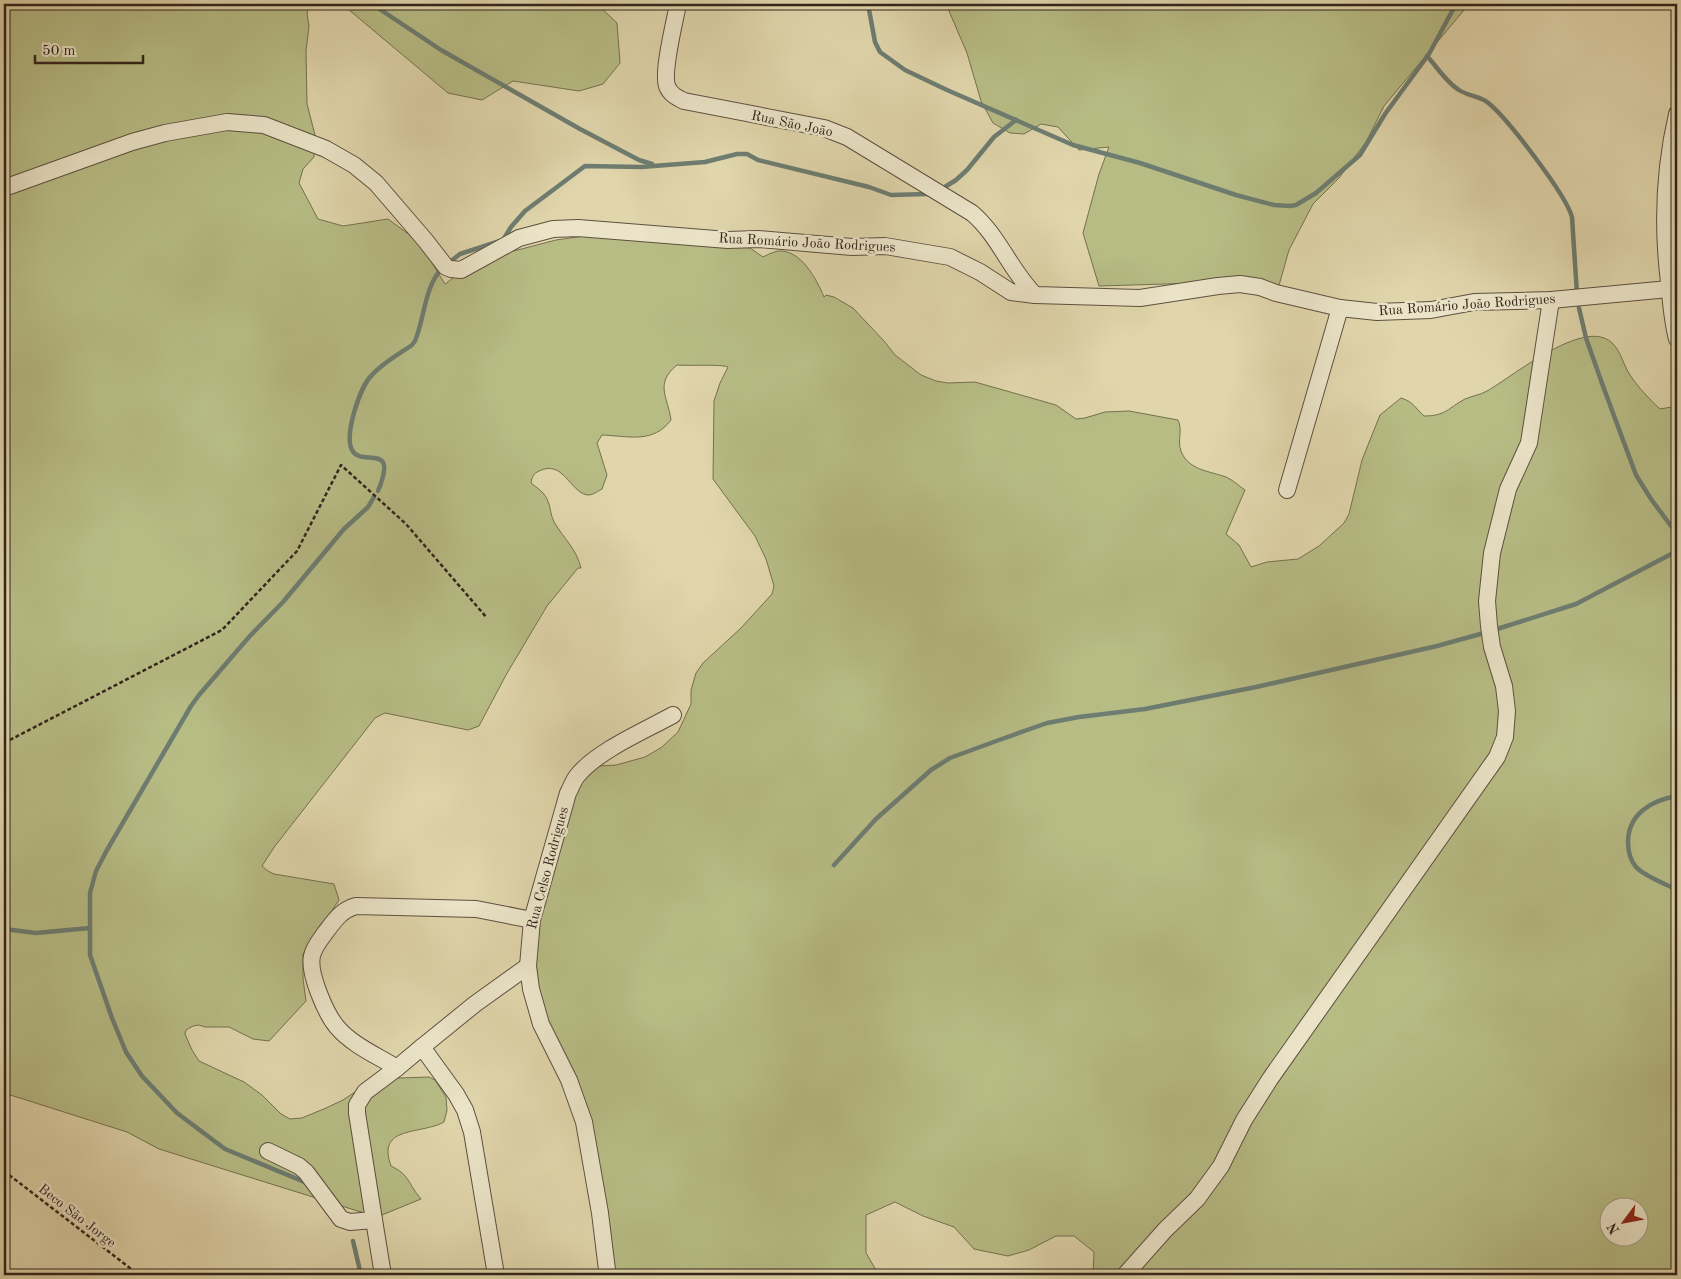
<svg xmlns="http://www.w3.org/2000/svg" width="1681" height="1279" font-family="'Old Standard TT',serif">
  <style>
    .green { fill: #b7bc85; stroke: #747050; fill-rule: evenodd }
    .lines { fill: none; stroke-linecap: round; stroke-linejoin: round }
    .stream { stroke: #6d7d71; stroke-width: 4.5 }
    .street-casing { stroke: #5e5040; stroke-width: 18 }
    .path { stroke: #32241c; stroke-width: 2.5; stroke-dasharray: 4 2.5; stroke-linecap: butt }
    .street { stroke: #ebe4c8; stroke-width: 16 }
    .labels { text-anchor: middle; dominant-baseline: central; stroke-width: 5; stroke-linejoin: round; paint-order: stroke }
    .street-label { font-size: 14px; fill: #32241c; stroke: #ebe4c8 }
  </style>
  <rect width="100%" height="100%" fill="#e0d5ab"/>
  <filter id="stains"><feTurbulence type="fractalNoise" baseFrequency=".004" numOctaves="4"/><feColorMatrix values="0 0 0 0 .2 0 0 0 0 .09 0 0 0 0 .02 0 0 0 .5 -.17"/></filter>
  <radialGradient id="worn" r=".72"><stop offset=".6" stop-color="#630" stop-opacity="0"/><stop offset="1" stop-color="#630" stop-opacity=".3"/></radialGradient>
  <g class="green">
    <path d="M 4,4 L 309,4 L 307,14 L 309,26 L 306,51 L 307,104 L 315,135 L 314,157 L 303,169 L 299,183 L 318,219 L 343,226 L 388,219 L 411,236 L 427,255 L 445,284 L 464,270 L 502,254 L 556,240 L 591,235 L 750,248 L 763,257 C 767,255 773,252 778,251 C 801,249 817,280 824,297 L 826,295 L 834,297 L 853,308 L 884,341 L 895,355 L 921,375 L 936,381 L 948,383 L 975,382 L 1056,405 L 1076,419 L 1085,418 L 1105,412 L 1129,411 L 1178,420 C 1183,430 1177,441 1181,451 C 1188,470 1209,471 1226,477 C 1233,480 1239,486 1245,490 L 1226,534 L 1239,545 L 1251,567 L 1267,562 L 1298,559 L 1319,546 L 1344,523 L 1349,514 L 1362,460 L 1380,415 L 1401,398 C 1414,402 1415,408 1424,416 C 1446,416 1448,408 1465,399 C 1472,396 1480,395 1487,391 C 1512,377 1583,318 1611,342 C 1621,350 1623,365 1630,375 C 1638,387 1649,399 1660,409 L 1677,406 L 1677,1275 L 1093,1275 L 1094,1252 L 1074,1236 L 1056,1236 L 1029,1250 L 1008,1256 L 974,1249 L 954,1227 L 923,1216 L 895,1202 L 866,1215 L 866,1253 L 879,1275 L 611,1275 L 586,1117 L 539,1003 L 534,934 L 573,787 L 599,766 L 616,765 L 645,757 L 662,747 L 678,732 L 691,704 L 691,690 L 696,673 L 703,663 L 741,628 L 772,594 L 774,586 L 766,559 L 755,536 L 713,479 L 714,401 L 720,383 L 728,367 C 721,364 688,366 677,365 C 654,384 668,397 671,420 C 653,444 629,436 602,435 L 597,443 L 607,475 L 602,489 C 596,492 591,497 584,494 C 569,488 562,460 539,471 C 533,474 532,477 531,483 C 537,488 544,492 547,499 C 551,507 550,514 554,522 C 564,539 576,548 581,568 L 578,568 L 547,606 L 506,675 L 479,726 L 468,730 L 385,713 L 375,718 L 275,846 L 262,866 L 268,871 L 274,874 L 334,884 L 339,900 L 303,954 L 303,979 L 306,1001 L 269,1041 L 253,1039 L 229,1027 L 205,1027 L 199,1025 L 193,1026 L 186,1030 L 185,1034 L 192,1050 L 199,1061 L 244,1082 L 262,1095 L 281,1114 L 290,1119 L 302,1118 L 326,1108 L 343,1100 L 370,1082 L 400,1078 L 429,1077 L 435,1080 L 446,1097 L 447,1110 L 444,1122 C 421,1135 376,1125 391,1166 C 410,1175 408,1184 421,1199 L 377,1217 L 159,1149 L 127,1132 L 4,1093 ZM 1608,1206 L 1638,1206 L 1638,1236 L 1608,1236 Z"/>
    <polygon points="342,4 597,4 617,23 620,63 603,84 579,91 513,81 482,100 448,93"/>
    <polygon points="946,4 1469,4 1384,106 1366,142 1339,178 1313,204 1289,250 1278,289 1232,282 1099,286 1083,233 1099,174 1109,147 1079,150 1058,127 1041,124 1024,134 1010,133 993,123 981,101 967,53"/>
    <path d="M 1677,141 L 1677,277 C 1671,233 1670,185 1677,141 Z"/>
  </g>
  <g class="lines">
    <g class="stream">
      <polyline points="372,4 441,50 580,129 639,160 652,164"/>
      <polyline points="868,4 875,42 880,52 905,70 947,90 1073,145 1140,163 1236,195 1274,205 1290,206 1296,205 1316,193 1360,155 1385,114 1429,54 1456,4"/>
      <path d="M 1427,56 C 1437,67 1447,83 1459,90 C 1468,96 1479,96 1487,102 C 1506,116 1566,195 1572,217 L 1577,294"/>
      <polyline points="940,190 956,180 967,170 994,137 1016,120"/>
      <polyline points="451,261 460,254 503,240 511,227 525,211 585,166 641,167 705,162 737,154 747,154 758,160 869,187 891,195 928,194"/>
      <polyline points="1579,308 1586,338 1603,386 1636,475 1651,499 1677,534"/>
      <path d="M 378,491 C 399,440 361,468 352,450 C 344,435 360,386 372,375 C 383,363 399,354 412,345 L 415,341 C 425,317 424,288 442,268"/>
      <polyline points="1494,630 1576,604 1677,551"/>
      <path d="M 1677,796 C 1652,800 1628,814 1628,842 C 1628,851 1630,860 1636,867 C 1644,876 1666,884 1677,890"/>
      <polyline points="834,865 876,819 931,770 950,758 999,740 1047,723 1079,717 1145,709 1256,687 1437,646 1484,633"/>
      <polyline points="4,929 36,933 90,928"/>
      <polyline points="307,1183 225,1149 177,1113 142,1076 126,1052 112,1018 90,955 90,893 96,871 107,850 191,706 199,695 249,637 283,602 344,529 368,507 374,497"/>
      <polyline points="353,1241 361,1275"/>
    </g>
    <defs>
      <g id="street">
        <path d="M 678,4 C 675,21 662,71 667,86 C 670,94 676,97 684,101 L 824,128 L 847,137 L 972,213 C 999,236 1010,270 1035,295"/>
        <path d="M 1677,114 C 1664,170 1662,225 1669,282 C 1671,302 1672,320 1677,339"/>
        <polyline points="4,188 132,142 165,133 227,122 264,125 326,149 354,165 376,183 425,240 446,267 451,269 461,270 519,238 553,229 578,228 728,240 758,239 852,247 885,246 950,257 980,272 1011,292 1035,295 1140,298 1218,286 1240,284 1260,287 1276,293 1340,308 1377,312 1431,310 1474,302 1551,300 1669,289"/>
        <polyline points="1287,490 1340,308"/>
        <polyline points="422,1047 475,1004 528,966"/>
        <path d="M 397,1068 C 378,1056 352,1045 337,1027 C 326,1014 308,973 312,956 C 314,947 320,940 325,933 C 334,921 341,910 356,906 L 476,909 L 532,920"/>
        <polyline points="268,1151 299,1166 306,1172 341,1219 350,1222 374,1220 357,1113 357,1105 365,1092 397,1068 422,1047 456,1094 465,1110 472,1132 496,1275"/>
        <polyline points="374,1220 383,1275"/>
        <path d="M 606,1275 L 607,1270 L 600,1213 L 584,1122 L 569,1080 L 541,1024 L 531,989 L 528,966 L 532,920 L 568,793 C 571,788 573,781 577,776 C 597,751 644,731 673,715"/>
        <polyline points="1125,1275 1165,1230 1197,1199 1221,1166 1244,1120 1270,1079 1497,757 1505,737 1507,711 1504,686 1492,647 1489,626 1487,601 1492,553 1508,489 1529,443 1551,300"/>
      </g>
    </defs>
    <use href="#street" class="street-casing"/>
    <g class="path">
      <polyline points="4,743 222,630 297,551 341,465 406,524 487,618"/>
      <polyline points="4,1171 139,1275"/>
    </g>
    <use href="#street" class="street"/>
  </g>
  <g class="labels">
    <g class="street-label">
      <text transform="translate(792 124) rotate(12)">Rua São João</text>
      <text transform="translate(807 243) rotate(3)">Rua Romário João Rodrigues</text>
      <text transform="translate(1467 305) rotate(-4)">Rua Romário João Rodrigues</text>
      <text transform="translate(548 868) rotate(-75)">Rua Celso Rodrigues</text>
      <text transform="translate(77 1216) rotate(38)">Beco São Jorge</text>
    </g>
  </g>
  <rect width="1681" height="1279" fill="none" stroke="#e0d5ab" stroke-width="20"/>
  <rect x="5" y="5" width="1671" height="1269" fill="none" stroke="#32241c" stroke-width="2.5"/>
  <rect x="10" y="10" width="1661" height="1259" fill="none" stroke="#32241c"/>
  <g transform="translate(1624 1222) rotate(238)"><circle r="24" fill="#ebe4c8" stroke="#a19783"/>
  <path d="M0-4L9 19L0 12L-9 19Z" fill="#8f2418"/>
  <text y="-8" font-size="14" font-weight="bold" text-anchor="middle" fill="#32241c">N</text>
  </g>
  <path d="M35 55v8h108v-8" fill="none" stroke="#32241c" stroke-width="2.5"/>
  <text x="42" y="55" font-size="15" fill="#32241c" stroke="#ebe4c8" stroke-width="4" paint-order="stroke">50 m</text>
  <rect width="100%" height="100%" filter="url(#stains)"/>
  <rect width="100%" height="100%" fill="url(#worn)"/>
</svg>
